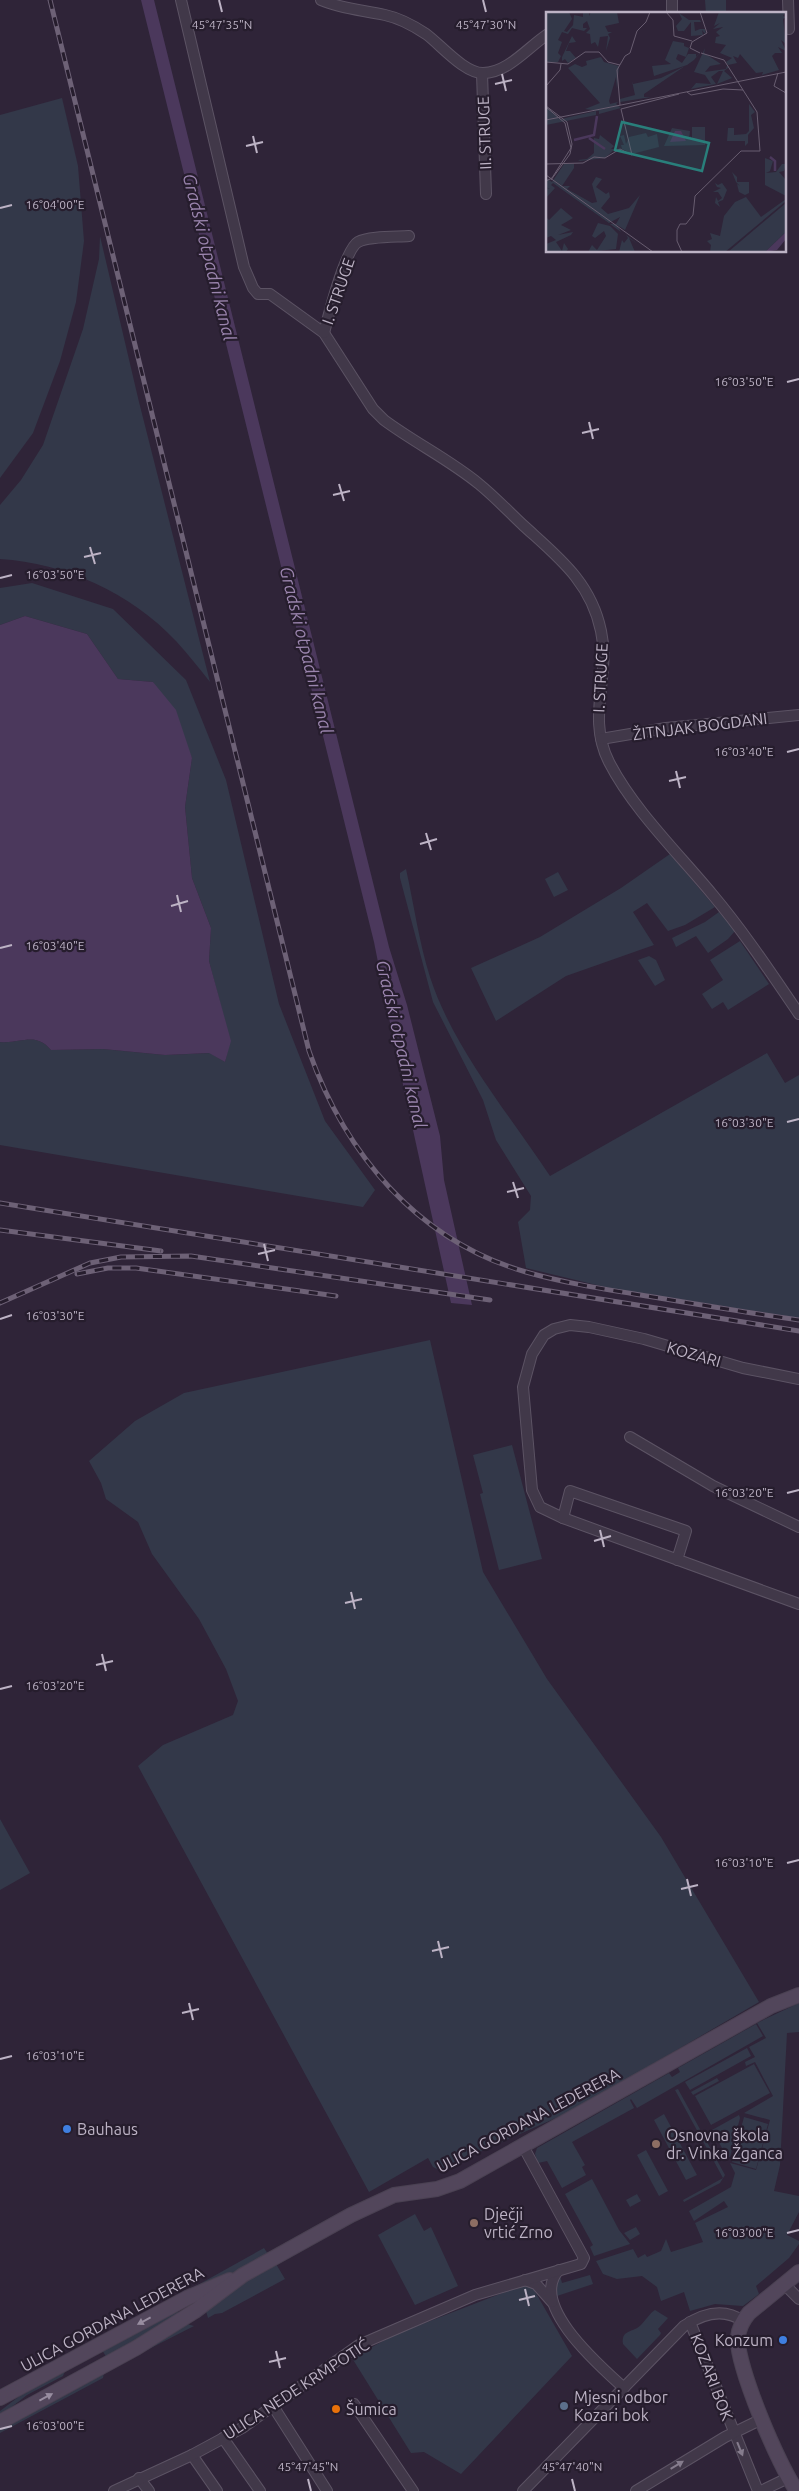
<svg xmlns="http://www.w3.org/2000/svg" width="799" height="2491" font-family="Ubuntu,sans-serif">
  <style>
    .green { fill: #333849 }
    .water { fill: #4b385c }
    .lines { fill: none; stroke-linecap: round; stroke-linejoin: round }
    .street-casing { stroke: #5c5364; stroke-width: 12 }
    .secondary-casing { stroke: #4a4152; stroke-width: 16 }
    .street { stroke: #413849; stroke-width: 10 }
    .secondary { stroke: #52465b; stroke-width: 14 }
    .rail-casing { stroke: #6d6176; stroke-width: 5 }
    .rail { stroke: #261d2d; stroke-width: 3; stroke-dasharray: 9; stroke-linecap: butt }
    .oneway { fill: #988da0 }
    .oneway2 { fill: #857c8d }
    .ticks { fill: none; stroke: #bdb3c5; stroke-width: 2 }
    .shop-dot { fill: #3f7fe0; stroke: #261d2d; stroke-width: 2 }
    .education-dot { fill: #8d6e63; stroke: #261d2d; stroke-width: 2 }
    .service-dot { fill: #5c6f8a; stroke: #261d2d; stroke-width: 2 }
    .food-dot { fill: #e8710a; stroke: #261d2d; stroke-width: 2 }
    .labels { text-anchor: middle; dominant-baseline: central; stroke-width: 4.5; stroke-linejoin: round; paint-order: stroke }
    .street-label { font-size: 16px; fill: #bdb3c5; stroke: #261d2d }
    .poi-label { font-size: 16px; fill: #bdb3c5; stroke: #261d2d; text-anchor: start }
    .water-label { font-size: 18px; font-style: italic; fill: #9b85ae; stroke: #261d2d }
    .inset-river { fill: none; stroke: #4b385c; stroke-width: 2.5 }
    .inset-road { fill: none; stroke: #685d70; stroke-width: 1 }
    .view { fill: #297f7b; fill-opacity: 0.15; stroke: #297f7b; stroke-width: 2.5 }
    .inset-edge { fill: none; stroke: #bdb3c5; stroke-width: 2.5 }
    .ticks-label { font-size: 12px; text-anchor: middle; fill: #bdb3c5; stroke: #261d2d; stroke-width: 4.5; stroke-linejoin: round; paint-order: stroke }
  </style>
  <rect width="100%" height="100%" fill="#2f2438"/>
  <g class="green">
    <polygon points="705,0 726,0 726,14 706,14"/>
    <polygon points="62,98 78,166 84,241 76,302 60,361 33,433 0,478 0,115"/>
    <path d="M 100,236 L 139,402 L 210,682 C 199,668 188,654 176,641 C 131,593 65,563 0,559 L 0,505 L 21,480 L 43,445 L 83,329 L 99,259 Z"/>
    <path d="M 32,583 L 113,609 L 186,680 L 226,780 L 279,1004 L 325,1121 L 375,1190 L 363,1207 L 0,1145 L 0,1042 C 21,1044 35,1031 51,1050 L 103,1049 L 165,1055 L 210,1053 L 225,1062 L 230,1041 L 209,961 L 211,928 L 192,878 L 185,807 L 192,758 L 153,682 L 118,679 L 87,634 L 25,616 L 0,625 L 0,588 Z"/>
    <polygon points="670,854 715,907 685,925 668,931 647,903 633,912 654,945 566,976 496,1021 471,968 540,937 621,888"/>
    <path d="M 406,869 C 414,905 419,942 430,977 C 453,1048 509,1114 550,1176 L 767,1053 L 785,1083 L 799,1075 L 799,1318 L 613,1289 L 526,1268 L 518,1222 L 530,1210 L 531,1196 L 496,1140 L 483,1100 L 433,1002 L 400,878 L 400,873 Z"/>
    <polygon points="558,872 568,890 554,897 545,879"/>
    <polygon points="719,912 735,931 728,939 708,953 696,936 676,947 672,938 705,922"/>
    <polygon points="740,941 769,984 728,1010 723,1002 712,1009 702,994 723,980 710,960"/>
    <polygon points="649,956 656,960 665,980 655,986 638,960"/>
    <polygon points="430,1340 483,1572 547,1679 661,1837 759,2002 574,2110 439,2170 433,2167 428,2158 369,2192 138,1766 163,1745 233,1715 238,1701 226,1669 199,1619 152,1554 138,1522 106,1499 101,1483 89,1461 135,1421 184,1393"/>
    <polygon points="512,1445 542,1559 499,1570 480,1494 483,1493 473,1455"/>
    <polygon points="0,1819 30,1873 0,1890"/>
    <polygon points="799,2003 799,2032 787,2033 780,2165 774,2191 799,2196 799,2212 787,2235 799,2241 799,2244 789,2258 756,2286 759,2294 743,2306 715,2304 690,2311 684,2292 661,2301 657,2287 642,2276 617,2279 603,2274 596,2261 633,2249 638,2258 645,2254 647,2257 661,2251 666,2239 671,2252 703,2242 695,2223 728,2207 724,2201 694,2221 689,2211 731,2187 735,2173 730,2163 756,2170 770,2120 744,2113 773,2096 755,2062 746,2066 745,2062 755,2057 749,2047 766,2038 757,2023"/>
    <polygon points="756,2024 763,2036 637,2108 631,2099 630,2100 634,2108 572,2142 585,2165 582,2167 586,2175 562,2188 547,2161 538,2163 535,2154 537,2148 669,2073 672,2077 680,2072 678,2068"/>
    <polygon points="747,2048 751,2056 690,2090 685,2082"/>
    <polygon points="754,2064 770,2093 711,2125 695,2096"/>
    <polygon points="717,2078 719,2081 693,2095 691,2092"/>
    <polygon points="678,2089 725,2175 720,2183 684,2202 683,2200 723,2178 675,2090"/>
    <polygon points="664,2114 697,2175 686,2180 654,2120"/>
    <polygon points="739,2115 740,2118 730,2157 727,2157 712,2130"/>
    <polygon points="744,2117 768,2124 756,2169 732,2162"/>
    <polygon points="646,2150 668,2191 659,2196 637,2155"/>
    <polygon points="592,2179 619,2230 630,2244 594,2256 590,2247 593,2245 565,2194"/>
    <polygon points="637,2194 641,2201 630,2207 626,2200"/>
    <polygon points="415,2214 424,2231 431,2227 458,2286 415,2305 378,2235"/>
    <polygon points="636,2227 640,2234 630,2240 624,2233"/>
    <polygon points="264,2248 268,2254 221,2279 162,2305"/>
    <polygon points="276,2264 285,2279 222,2313 215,2314 208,2318 206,2311 230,2290"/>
    <polygon points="590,2275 593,2284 554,2297 556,2277 560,2276 562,2283"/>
    <polygon points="523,2285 533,2288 572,2356 461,2474 424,2452 411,2453 352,2358 394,2335"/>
    <path d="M 655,2310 L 668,2318 L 658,2329 L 661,2333 L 660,2335 L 637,2359 L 623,2344 C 621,2329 633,2333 641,2325 C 646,2320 649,2314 655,2310 Z"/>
    <polygon points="176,2311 178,2312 178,2316 107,2358 102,2350"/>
    <polygon points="187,2324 194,2326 147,2350 149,2347"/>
    <polygon points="65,2371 63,2376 27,2395 0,2416 0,2411 25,2392"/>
    <polygon points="104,2372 103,2378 0,2433 0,2429"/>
  </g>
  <g class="water">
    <polygon points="141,0 154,0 389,947 407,1005 440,1136 444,1180 472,1305 451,1303 395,1048 374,942"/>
    <path d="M 25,616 L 87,634 L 118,679 L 153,682 L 176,710 L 192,758 L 185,807 L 192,878 L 211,928 L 209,961 L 231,1041 L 225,1062 L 209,1053 L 165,1055 L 103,1049 L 51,1050 C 35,1031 21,1044 0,1042 L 0,625 Z"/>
  </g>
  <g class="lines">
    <defs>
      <g id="street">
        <path d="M 181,0 L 244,267 L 253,288 L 258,294 L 270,294 L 324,333 L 373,409 L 384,420 C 415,443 450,460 479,484 C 495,497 509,512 524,526 C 558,557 591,582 601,631 C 611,676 586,717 609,762 C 633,809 678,853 712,894 C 744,932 771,973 799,1014"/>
        <path d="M 321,0 C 341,9 363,10 385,15 C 399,18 414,26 426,34 C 441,45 464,73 483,73 C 508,73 528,47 548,34"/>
        <polyline points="672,0 672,14"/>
        <polyline points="788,0 789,29"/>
        <polyline points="482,73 486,194"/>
        <path d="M 324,333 C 328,317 345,249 358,242 C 369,236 397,237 409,236"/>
        <polyline points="601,739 666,728 799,715"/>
        <polyline points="630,1437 713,1486 799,1527"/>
        <polyline points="563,1518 540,1507 532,1490 523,1387 532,1354 544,1335 554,1329 570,1325 589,1327 644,1339 743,1368 799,1379"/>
        <polyline points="677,1560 686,1531 570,1491 563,1518 799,1604"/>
        <path d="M 559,2270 C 527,2304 601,2367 624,2388"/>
        <polyline points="525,2280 536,2284 552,2302"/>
        <polyline points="785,2285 799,2299"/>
        <polyline points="690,2322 758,2491"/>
        <polyline points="354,2404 413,2491"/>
        <polyline points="273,2406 327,2491"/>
        <polyline points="223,2438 260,2491"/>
        <polyline points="192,2455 217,2491"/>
        <polyline points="139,2478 149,2491"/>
        <polyline points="114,2491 192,2455 242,2428 359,2345 475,2295 581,2264 584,2258 523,2146"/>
        <path d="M 523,2491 L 684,2326 C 702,2314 723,2307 743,2321"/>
        <polyline points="636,2491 725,2437 762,2419"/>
        <polyline points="761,2491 788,2478"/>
      </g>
      <g id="secondary">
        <polyline points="0,2398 187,2298 230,2280"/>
        <polyline points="0,2422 136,2348 195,2311 243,2275 351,2215 394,2195 437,2189 460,2181 771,2006 799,1995"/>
        <path d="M 797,2491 C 780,2469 735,2363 738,2337 C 739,2328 743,2320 749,2313 L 799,2272"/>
      </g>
    </defs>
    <use href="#street" class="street-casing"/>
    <use href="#secondary" class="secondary-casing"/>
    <use href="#street" class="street"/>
    <use href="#secondary" class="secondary"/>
    <defs>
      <g id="rail">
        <path d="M 50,0 L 309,1051 C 345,1154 418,1241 526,1272 C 568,1284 610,1290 653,1297 C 702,1305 750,1313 799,1320"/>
        <polyline points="0,1203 799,1331"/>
        <polyline points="0,1230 161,1251"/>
        <polyline points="77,1274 108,1268 136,1268 336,1296"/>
        <polyline points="0,1303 90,1263 121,1257 191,1256 490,1300"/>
      </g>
    </defs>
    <use href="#rail" class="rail-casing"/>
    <use href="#rail" class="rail"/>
  </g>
  <defs><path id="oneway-solid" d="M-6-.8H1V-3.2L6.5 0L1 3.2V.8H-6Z" transform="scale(1.25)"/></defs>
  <g class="oneway">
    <use href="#oneway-solid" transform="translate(144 2321) rotate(152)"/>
    <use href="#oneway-solid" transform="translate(46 2397) rotate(-28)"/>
  </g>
  <g class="oneway2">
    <use href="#oneway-solid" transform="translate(740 2449) rotate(68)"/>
    <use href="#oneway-solid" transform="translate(677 2465) rotate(-31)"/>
  </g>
  <path class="ticks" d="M 219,0 L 222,12M 483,0 L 486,12M 502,74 L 506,91M 495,84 L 512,80M 253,136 L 257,153M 246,146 L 263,142M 0,208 L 12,205M 787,382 L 799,379M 589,422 L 593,439M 582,433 L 599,429M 339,484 L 344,501M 333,495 L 350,491M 90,547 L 95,564M 84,557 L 101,553M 0,578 L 12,575M 787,752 L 799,749M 676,771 L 680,788M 669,781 L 686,777M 426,833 L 431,850M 420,844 L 437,839M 177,895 L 181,912M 171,906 L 188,901M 0,948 L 12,945M 787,1122 L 799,1119M 513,1182 L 518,1198M 507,1192 L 524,1188M 264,1244 L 268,1261M 258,1254 L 275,1250M 0,1319 L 12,1315M 787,1493 L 799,1490M 600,1530 L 604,1547M 594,1541 L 611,1536M 351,1592 L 355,1609M 345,1603 L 362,1599M 102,1654 L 106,1671M 96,1665 L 113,1661M 0,1689 L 12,1686M 787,1863 L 799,1860M 687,1879 L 691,1896M 681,1889 L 698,1885M 438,1941 L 442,1958M 432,1951 L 449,1947M 189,2003 L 193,2020M 182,2013 L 199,2009M 0,2059 L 12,2056M 787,2233 L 799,2230M 525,2289 L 529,2306M 519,2300 L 535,2296M 276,2351 L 280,2368M 269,2362 L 286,2358M 0,2429 L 12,2426M 308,2479 L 311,2491M 572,2479 L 575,2491"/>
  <g class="shop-dot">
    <circle cx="67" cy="2129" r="5"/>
    <circle cx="783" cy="2340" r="5"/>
  </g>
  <g class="education-dot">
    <circle cx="656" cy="2144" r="5"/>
    <circle cx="474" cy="2223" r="5"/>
  </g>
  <circle class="service-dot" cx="564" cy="2406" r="5"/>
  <circle class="food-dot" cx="336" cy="2409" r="5"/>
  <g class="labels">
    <g class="street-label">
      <text transform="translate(484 133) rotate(-92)">II. STRUGE</text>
      <text transform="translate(338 291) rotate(-71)">I. STRUGE</text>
      <text transform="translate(600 678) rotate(-87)">I. STRUGE</text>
      <text transform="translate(700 726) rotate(-7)">ŽITNJAK BOGDANI</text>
      <text transform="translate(694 1354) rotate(16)">KOZARI</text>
      <text transform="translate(528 2120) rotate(-28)">ULICA GORDANA LEDERERA</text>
      <text transform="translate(112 2319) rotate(-28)">ULICA GORDANA LEDERERA</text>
      <text transform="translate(712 2377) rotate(69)">KOZARI BOK</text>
      <text transform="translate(296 2389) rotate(-33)">ULICA NEDE KRMPOTIĆ</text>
    </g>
    <g class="poi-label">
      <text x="77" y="2129">Bauhaus</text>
      <text x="666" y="2135">Osnovna škola<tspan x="666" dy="18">dr. Vinka Žganca</tspan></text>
      <text x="484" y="2214">Dječji<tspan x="484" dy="18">vrtić Zrno</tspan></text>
      <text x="773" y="2340" text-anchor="end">Konzum</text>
      <text x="574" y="2397">Mjesni odbor<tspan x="574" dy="18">Kozari bok</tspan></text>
      <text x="346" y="2409">Šumica</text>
    </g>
    <g class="water-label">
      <text transform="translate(210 257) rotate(76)">Gradski otpadni kanal</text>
      <text transform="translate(307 650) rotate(76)">Gradski otpadni kanal</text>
      <text transform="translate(402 1044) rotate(77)">Gradski otpadni kanal</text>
    </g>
  </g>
  <g transform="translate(546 12)">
    <rect width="240" height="240" fill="#2f2438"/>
    <path d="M 0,0 L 23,0 L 26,7 L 18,19 L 21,20 L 27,13 L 28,3 L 37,5 L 37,0 L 43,0 L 43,4 L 45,0 L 71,0 L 73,11 L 59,14 L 62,20 L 66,20 L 62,22 L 64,26 L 60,39 L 62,24 L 54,25 L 52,35 L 49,30 L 45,32 L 44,22 L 40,21 L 44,17 L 41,9 L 37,12 L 37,16 L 41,16 L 38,19 L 26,16 L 22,22 L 16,20 L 12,28 L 16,30 L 12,41 L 15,44 L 12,50 L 4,51 L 0,49 ZM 173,0 L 240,0 L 237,4 L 240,5 L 237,7 L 240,32 L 235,28 L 240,39 L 232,35 L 236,41 L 229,41 L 226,44 L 233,58 L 216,63 L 217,60 L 210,61 L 194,42 L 192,46 L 187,44 L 191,51 L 182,53 L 180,50 L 186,46 L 174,41 L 180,33 L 169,31 L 170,25 L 174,24 L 170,20 L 177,15 L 167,17 L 174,11 L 168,14 ZM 133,1 L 143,8 L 154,8 L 155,10 L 148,10 L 149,19 L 154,17 L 159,17 L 160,23 L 156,18 L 157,23 L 145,24 L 145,10 L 138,19 L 132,19 L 130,14 L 136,7 ZM 26,24 L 30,30 L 23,31 L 20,39 L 24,39 L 30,46 L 22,51 L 19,47 L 16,49 L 16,45 ZM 127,29 L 138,31 L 138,34 L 143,36 L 140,45 L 132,42 L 130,47 L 136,51 L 142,42 L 150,42 L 150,45 L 154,41 L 148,48 L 141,53 L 108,64 L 106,54 L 125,52 L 119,48 ZM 159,36 L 158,41 L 175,52 L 164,54 L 159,60 L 180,57 L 181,54 L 183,55 L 178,59 L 186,66 L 171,72 L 177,59 L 173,59 L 165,65 L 170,72 L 145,77 L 150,71 L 165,72 L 159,63 L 148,60 ZM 55,45 L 58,50 L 73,54 L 71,77 L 70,65 L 63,89 L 64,92 L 72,90 L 70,92 L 75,96 L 53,102 L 53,99 L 39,97 L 54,91 L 22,56 L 29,52 L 36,55 L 41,53 L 40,49 ZM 139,54 L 98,82 L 98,85 L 105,85 L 74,90 L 74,87 L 89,83 L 86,69 L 87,72 L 115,66 ZM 203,92 L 209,100 L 205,103 L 208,116 L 202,123 L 202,131 L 199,134 L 199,129 L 181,129 L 182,116 L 188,116 L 188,123 L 200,122 L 203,119 ZM 0,94 L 15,107 L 50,99 L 50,103 L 0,113 ZM 146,115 L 159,115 L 159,133 L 118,134 L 126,116 L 144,119 L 143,128 L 144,124 L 146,126 ZM 100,121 L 102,125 L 111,122 L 113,135 L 86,142 L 76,137 L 75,133 L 78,133 L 74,124 L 78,123 L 80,132 L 83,125 ZM 54,123 L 68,134 L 65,137 L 69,137 L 59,146 L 34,149 L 32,148 L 41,147 L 48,141 L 48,126 L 53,127 ZM 219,146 L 227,149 L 224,159 L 220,161 L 230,160 L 236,152 L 240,152 L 238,159 L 233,160 L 240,168 L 240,184 L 219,173 ZM 18,152 L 28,152 L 28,156 L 16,174 L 24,174 L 21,177 L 46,191 L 51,190 L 46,172 L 50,165 L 56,167 L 50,175 L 60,182 L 63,180 L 64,185 L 55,196 L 62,202 L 83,196 L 94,183 L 79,218 L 71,213 L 75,220 L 64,212 L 70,212 L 74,205 L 63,211 L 7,171 L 5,173 L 9,176 L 0,186 L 0,176 L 4,177 L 0,175 L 0,166 L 6,170 ZM 186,160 L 191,165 L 191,170 L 203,170 L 203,181 L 199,183 L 193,180 L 191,172 L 194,174 L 190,170 ZM 174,168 L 181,178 L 177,188 L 172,190 L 174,195 L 169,191 L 170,185 L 172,189 L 176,186 L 172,180 L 167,180 L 175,176 L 171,175 L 169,171 L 172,173 L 176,171 ZM 200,185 L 215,205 L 240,187 L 240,189 L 179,240 L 164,240 L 165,233 L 161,229 L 166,227 L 164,221 L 174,224 L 178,204 L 189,190 ZM 240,191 L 240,220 L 219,240 L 182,240 ZM 15,196 L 27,206 L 15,213 L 25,218 L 12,223 L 27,220 L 25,223 L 10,230 L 16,239 L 18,231 L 22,237 L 20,240 L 0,240 L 0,232 L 10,228 L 5,224 L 0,226 L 0,205 L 3,208 ZM 52,211 L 64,214 L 72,222 L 70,237 L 42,240 L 46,233 L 51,238 L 60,224 L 58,219 L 49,226 L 46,224 ZM 80,223 L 92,232 L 83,226 L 89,240 L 73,240 L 76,228 L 78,231 L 82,226 Z" fill="#333849"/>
    <path d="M 129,119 L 135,119 L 140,129 L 124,130 ZM 240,220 L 240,227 L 231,238 L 219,240 Z" fill="#4b385c"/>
    <path class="inset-river" d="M 43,126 L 59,137M 28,128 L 48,123 L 51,104M 224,145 L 229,149 L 229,159"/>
    <path class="inset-road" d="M 120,0 L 127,8 L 128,24 L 146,29M 154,0 L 161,21 L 146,30 L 144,36 L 154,41M 0,50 L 22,52 L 39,40 L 53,40 L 62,50 L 74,53M 232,61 L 228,74 L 240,81M 0,74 L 14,58 L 15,52M 141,80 L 145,83 L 177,77 L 197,78M 74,93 L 71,58 L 79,44 L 84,41 L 91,19 L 100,10 L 104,0M 0,94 L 21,110 L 26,132 L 24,142 L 5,168M 0,95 L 19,111 L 25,136 L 6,166 L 0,169M 75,97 L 133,82M 0,108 L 240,60M 0,152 L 37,151 L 48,145 L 59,146 L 74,137 L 86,143 L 75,97M 0,163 L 107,240M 136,240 L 131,229 L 131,218 L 134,212 L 140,212 L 147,203 L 149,184 L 195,139 L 214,139 L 211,100 L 178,48 L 155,41"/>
    <path class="view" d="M 76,110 L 163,131 L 156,159 L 69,138 Z"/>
    <rect width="240" height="240" class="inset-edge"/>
  </g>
  <g class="ticks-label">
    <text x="222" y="29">45°47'35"N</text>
    <text x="486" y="29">45°47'30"N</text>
    <text x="55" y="209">16°04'00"E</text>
    <text x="744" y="386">16°03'50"E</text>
    <text x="55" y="579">16°03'50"E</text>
    <text x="744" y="756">16°03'40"E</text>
    <text x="55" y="950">16°03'40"E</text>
    <text x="744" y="1127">16°03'30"E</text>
    <text x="55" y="1320">16°03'30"E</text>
    <text x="744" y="1497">16°03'20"E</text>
    <text x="55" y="1690">16°03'20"E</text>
    <text x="744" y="1867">16°03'10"E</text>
    <text x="55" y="2060">16°03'10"E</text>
    <text x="744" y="2237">16°03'00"E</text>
    <text x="55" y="2430">16°03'00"E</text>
    <text x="308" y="2471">45°47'45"N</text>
    <text x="572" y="2471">45°47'40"N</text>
  </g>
</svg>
